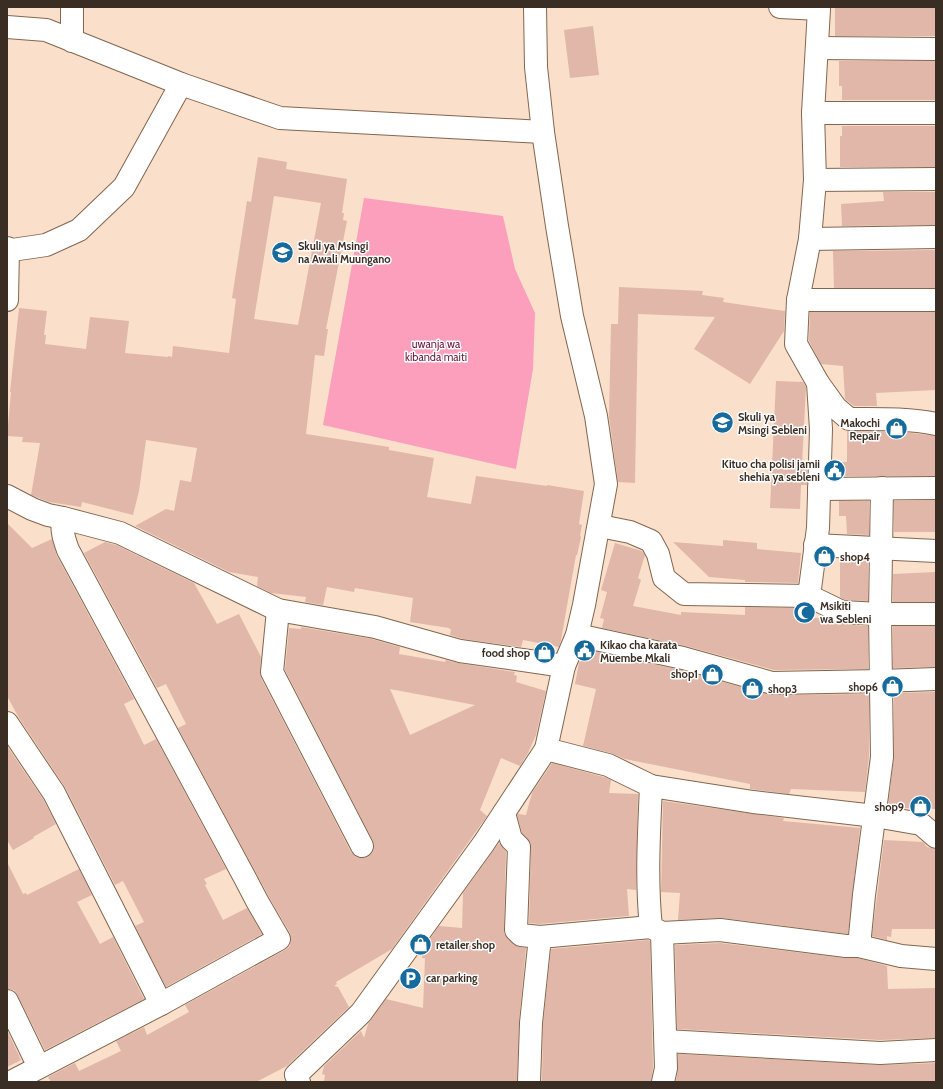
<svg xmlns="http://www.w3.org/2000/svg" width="943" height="1089" font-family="Cabin,sans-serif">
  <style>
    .green { fill: #fb9fbc }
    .building { fill: #e0b7a9; fill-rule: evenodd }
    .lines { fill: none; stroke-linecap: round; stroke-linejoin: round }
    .minor-casing { stroke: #83664f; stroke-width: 24 }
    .minor { stroke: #fff; stroke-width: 22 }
    .labels { text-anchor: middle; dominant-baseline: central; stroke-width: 3; stroke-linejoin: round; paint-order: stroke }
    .poi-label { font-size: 11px; font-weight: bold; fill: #3a2d23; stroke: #fff; text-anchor: start }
    .park-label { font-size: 11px; fill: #6b183a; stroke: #fff }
  </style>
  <rect width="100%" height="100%" fill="#fadfca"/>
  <polygon class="green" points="364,198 503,216 515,269 535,313 533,369 516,469 323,425"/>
  <g class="building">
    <rect x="835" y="7" width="101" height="29"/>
    <polygon points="593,26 599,75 570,78 564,30"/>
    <polygon points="839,61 936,61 936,100 842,100 842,86 839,86"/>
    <polygon points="842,126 936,126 936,167 840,167 840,136 842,136"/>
    <path d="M 258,157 L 287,162 L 286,169 L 347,179 L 342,213 L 344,213 L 343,220 L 347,221 L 326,329 L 328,329 L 324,356 L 315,355 L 306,434 L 389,447 L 389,450 L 434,458 L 427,497 L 471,504 L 476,476 L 547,486 L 547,485 L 584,491 L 579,524 L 582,525 L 580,536 L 581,537 L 577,555 L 576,555 L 561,640 L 559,647 L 523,640 L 521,647 L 463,639 L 450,635 L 451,629 L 449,629 L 449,628 L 410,622 L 413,598 L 355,588 L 354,592 L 327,587 L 323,605 L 305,602 L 306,597 L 271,593 L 257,586 L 258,577 L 229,572 L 135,526 L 166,509 L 174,511 L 180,480 L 191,482 L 197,448 L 146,440 L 139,491 L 133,515 L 82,502 L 81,507 L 49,502 L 31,495 L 40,443 L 22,442 L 23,437 L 7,436 L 11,392 L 10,392 L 19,308 L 47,311 L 44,335 L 46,335 L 45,344 L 86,349 L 90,317 L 129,321 L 125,353 L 168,357 L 168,356 L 172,357 L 173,346 L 229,353 L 236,299 L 232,298 L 247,201 L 251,202 ZM 274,196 L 321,203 L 298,325 L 254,319 Z"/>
    <polygon points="883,192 936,192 936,225 842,226 841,204 884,201"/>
    <polygon points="936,250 936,288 834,288 833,251"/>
    <polygon points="619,287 703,291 702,295 724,298 723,302 785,311 784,331 750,384 694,349 715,317 638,314 635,483 618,482 609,417 611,324 618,324"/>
    <polygon points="810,312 936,312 936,390 876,393 877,406 854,406 845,399 843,366 821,364 809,341"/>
    <polygon points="776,381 803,382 806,387 802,464 807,464 807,485 801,485 800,509 770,508"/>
    <polygon points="847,431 903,432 936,436 936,476 832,476 832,463 847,462"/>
    <polygon points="936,500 936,532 894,532 894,501"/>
    <polygon points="839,501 869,501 869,535 847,534 846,516 839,516"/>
    <polygon points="7,523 32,548 52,539 57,556 134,699 124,704 144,745 156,739 226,869 204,879 207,884 205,885 223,920 247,908 262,934 166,987 135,926 144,922 123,881 115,885 65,787 19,718 7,696"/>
    <polygon points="723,540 757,543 757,549 801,553 798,583 745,582 745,580 709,577 673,542 723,546"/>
    <path d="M 105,542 L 116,545 L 194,583 L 217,624 L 239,614 L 261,657 L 260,671 L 261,678 L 351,852 L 356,857 L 362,858 L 368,857 L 373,852 L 374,847 L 373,841 L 285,670 L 289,628 L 301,629 L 301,627 L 372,639 L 400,647 L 399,654 L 445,662 L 446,660 L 458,663 L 515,672 L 514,675 L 517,676 L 516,682 L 546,691 L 536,735 L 528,753 L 520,766 L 501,758 L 480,810 L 487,816 L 392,949 L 336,982 L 337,984 L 334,986 L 338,987 L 349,1007 L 287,1066 L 256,1082 L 51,1082 L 48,1077 L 75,1063 L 79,1071 L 121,1051 L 116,1041 L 144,1027 L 147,1035 L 189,1012 L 185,1005 L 285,950 L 290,946 L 291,939 L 290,933 L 268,895 L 178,728 L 186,724 L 166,684 L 157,688 L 84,553 ZM 390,689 L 475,705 L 410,735 Z"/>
    <polygon points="615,543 642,551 645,555 638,578 641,580 633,606 681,615 681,612 745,615 745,607 797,608 796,616 801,616 801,618 825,618 841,624 868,626 868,669 774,670 686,646 602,628 604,619 600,618 607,592 601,590"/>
    <polygon points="840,559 868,560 868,601 845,600 840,597"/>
    <polygon points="936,572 936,602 893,602 893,574"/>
    <polygon points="893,626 936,626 936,667 893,668"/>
    <polygon points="585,649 680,670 769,695 869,694 869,756 865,792 791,789 789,794 750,789 750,784 625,759 611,753 583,746 596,689 575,684 579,663"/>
    <polygon points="936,692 936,809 905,808 888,806 894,757 894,693"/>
    <polygon points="7,746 43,799 56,824 33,837 34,838 13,850 7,840"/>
    <polygon points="552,763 604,777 611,780 609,793 638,794 636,890 627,889 629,916 540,924 529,923 531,847 530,842 522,833 517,815 518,814 526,815 532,793"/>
    <polygon points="663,801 784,818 783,821 860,828 848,934 722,918 678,920 680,893 661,892"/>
    <polygon points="884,840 923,842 927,847 936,849 936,929 892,929 891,937 887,936 887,940 872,936"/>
    <polygon points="499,843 506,852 504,934 513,944 519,947 526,948 519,1022 517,1082 324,1082 325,1075 322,1074 324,1066 361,1031 364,1038 368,1024 386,999 423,1008 425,958 422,958 423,949 439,926 462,928 463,893"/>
    <polygon points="7,862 23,894 26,893 27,895 79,869 92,895 77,902 100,944 113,937 144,999 45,1050 18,996 14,990 7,989"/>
    <polygon points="648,940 650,941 653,1067 651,1082 542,1082 543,1024 551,949"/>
    <polygon points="720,943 844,958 858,958 887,966 888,989 935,988 936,1038 880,1040 677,1029 675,945"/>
    <polygon points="7,1030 21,1060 7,1067"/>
    <polygon points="678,1054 879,1065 936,1063 936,1082 676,1082 678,1068"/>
  </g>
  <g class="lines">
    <defs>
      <g id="minor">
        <polyline points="72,7 72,41"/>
        <polyline points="7,27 46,30 181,84 280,118 543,132"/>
        <polyline points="817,48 936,49"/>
        <polyline points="813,113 936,113"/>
        <polyline points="815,180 936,179"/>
        <polyline points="810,239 936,237"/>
        <polyline points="7,248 12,250 46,245 79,230 124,187 181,84"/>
        <polyline points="7,300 8,249"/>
        <polyline points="798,300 936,300"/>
        <path d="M 818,383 L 836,408 L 849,419 C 878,419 908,418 936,424"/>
        <polyline points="882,488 880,614 882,757 864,895 859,946 901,956 936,959"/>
        <polyline points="819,489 936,488"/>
        <polyline points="7,496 32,509 48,515 63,518 120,533 278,610 375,627 460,651 564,666"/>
        <polyline points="600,526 630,532 651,541 658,554 664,578 684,594 809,596 818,528 821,429 818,383 796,344 798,300 810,239 815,180 813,113 819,9 780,7"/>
        <polyline points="815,545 936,551"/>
        <polyline points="809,596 842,612 880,614 936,614"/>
        <polyline points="278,610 272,672 362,846"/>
        <polyline points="577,635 683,658 772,683 881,681 936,679"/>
        <polyline points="7,723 54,793 161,1004"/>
        <polyline points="546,749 608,765 651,786 753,802 875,816 921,824 936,837"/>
        <path d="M 651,786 C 649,833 646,880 651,927 L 662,933 L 666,1068 L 663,1082"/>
        <polyline points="504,813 511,839 519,847 516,930 521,935 540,937"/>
        <polyline points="662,933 720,930 846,946 859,946"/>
        <polyline points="7,1001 39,1067"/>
        <polyline points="666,1041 880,1053 936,1050"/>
        <path d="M 11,1082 L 161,1004 L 279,939 L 257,901 L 245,878 L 68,550 C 64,539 61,530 63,518"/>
        <polyline points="299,1082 296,1075 361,1013 484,843 546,749 564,666 577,635 584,605 606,484 596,416 572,316 557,226 543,132 536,67 535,7"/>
        <polyline points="529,1082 531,1023 540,937 651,927"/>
      </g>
    </defs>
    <use href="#minor" class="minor-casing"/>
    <use href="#minor" class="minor"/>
  </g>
  <defs>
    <symbol id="school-disc" viewBox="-11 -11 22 22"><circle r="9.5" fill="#166b9c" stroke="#fff"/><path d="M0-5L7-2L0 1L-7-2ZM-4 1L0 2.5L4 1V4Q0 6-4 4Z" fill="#fff"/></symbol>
    <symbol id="shop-disc" viewBox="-11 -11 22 22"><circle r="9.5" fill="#166b9c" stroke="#fff"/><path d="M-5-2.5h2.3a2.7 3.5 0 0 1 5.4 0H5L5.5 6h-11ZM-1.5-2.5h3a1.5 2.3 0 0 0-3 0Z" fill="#fff"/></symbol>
    <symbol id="civic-disc" viewBox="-11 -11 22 22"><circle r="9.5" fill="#166b9c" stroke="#fff"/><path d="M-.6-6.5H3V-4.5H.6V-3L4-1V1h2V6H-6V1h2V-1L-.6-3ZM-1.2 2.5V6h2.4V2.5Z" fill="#fff"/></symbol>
    <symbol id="mosque-disc" viewBox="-11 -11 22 22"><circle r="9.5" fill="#166b9c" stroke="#fff"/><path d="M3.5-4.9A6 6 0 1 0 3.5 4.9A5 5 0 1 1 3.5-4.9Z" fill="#fff"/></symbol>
    <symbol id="parking-disc" viewBox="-11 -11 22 22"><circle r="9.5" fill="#166b9c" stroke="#fff"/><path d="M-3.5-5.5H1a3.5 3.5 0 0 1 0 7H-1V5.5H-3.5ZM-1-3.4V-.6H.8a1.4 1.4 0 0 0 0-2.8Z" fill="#fff"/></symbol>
  </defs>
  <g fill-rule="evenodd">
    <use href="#school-disc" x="270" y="240" width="25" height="25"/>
    <use href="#school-disc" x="710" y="410" width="25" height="25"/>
    <use href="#shop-disc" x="884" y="416" width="25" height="25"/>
    <use href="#civic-disc" x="822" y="458" width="25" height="25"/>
    <use href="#shop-disc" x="812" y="544" width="25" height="25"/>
    <use href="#mosque-disc" x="792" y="600" width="25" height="25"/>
    <use href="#civic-disc" x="572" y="638" width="25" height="25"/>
    <use href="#shop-disc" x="532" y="640" width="25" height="25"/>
    <use href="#shop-disc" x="700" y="662" width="25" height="25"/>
    <use href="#shop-disc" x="880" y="674" width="25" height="25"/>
    <use href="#shop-disc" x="740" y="676" width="25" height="25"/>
    <use href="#shop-disc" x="908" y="794" width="25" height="25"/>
    <use href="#shop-disc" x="408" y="932" width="25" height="25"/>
    <use href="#parking-disc" x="398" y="966" width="25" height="25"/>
  </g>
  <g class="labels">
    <g class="poi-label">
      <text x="298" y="246">Skuli ya Msingi<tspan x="298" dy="13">na Awali Muungano</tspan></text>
      <text x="738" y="417">Skuli ya<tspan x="738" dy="13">Msingi Sebleni</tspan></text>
      <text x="880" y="423" text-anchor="end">Makochi<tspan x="880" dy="13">Repair</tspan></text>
      <text x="820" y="464" text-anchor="end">Kituo cha polisi jamii<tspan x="820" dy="13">shehia ya sebleni</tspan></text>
      <text x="840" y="557">shop4</text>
      <text x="820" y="606">Msikiti<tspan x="820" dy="13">wa Sebleni</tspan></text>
      <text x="600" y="645">Kikao cha karata<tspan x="600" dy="13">Muembe Mkali</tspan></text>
      <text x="530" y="653" text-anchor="end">food shop</text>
      <text x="698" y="674" text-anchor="end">shop1</text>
      <text x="878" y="687" text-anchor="end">shop6</text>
      <text x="768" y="689">shop3</text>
      <text x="904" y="807" text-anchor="end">shop9</text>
      <text x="436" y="945">retailer shop</text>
      <text x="426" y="978">car parking</text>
    </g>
    <g class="park-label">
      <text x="436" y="344">uwanja wa<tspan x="436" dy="13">kibanda maiti</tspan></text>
    </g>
  </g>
  <rect width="943" height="1089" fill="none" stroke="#3a2d23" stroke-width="16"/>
</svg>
